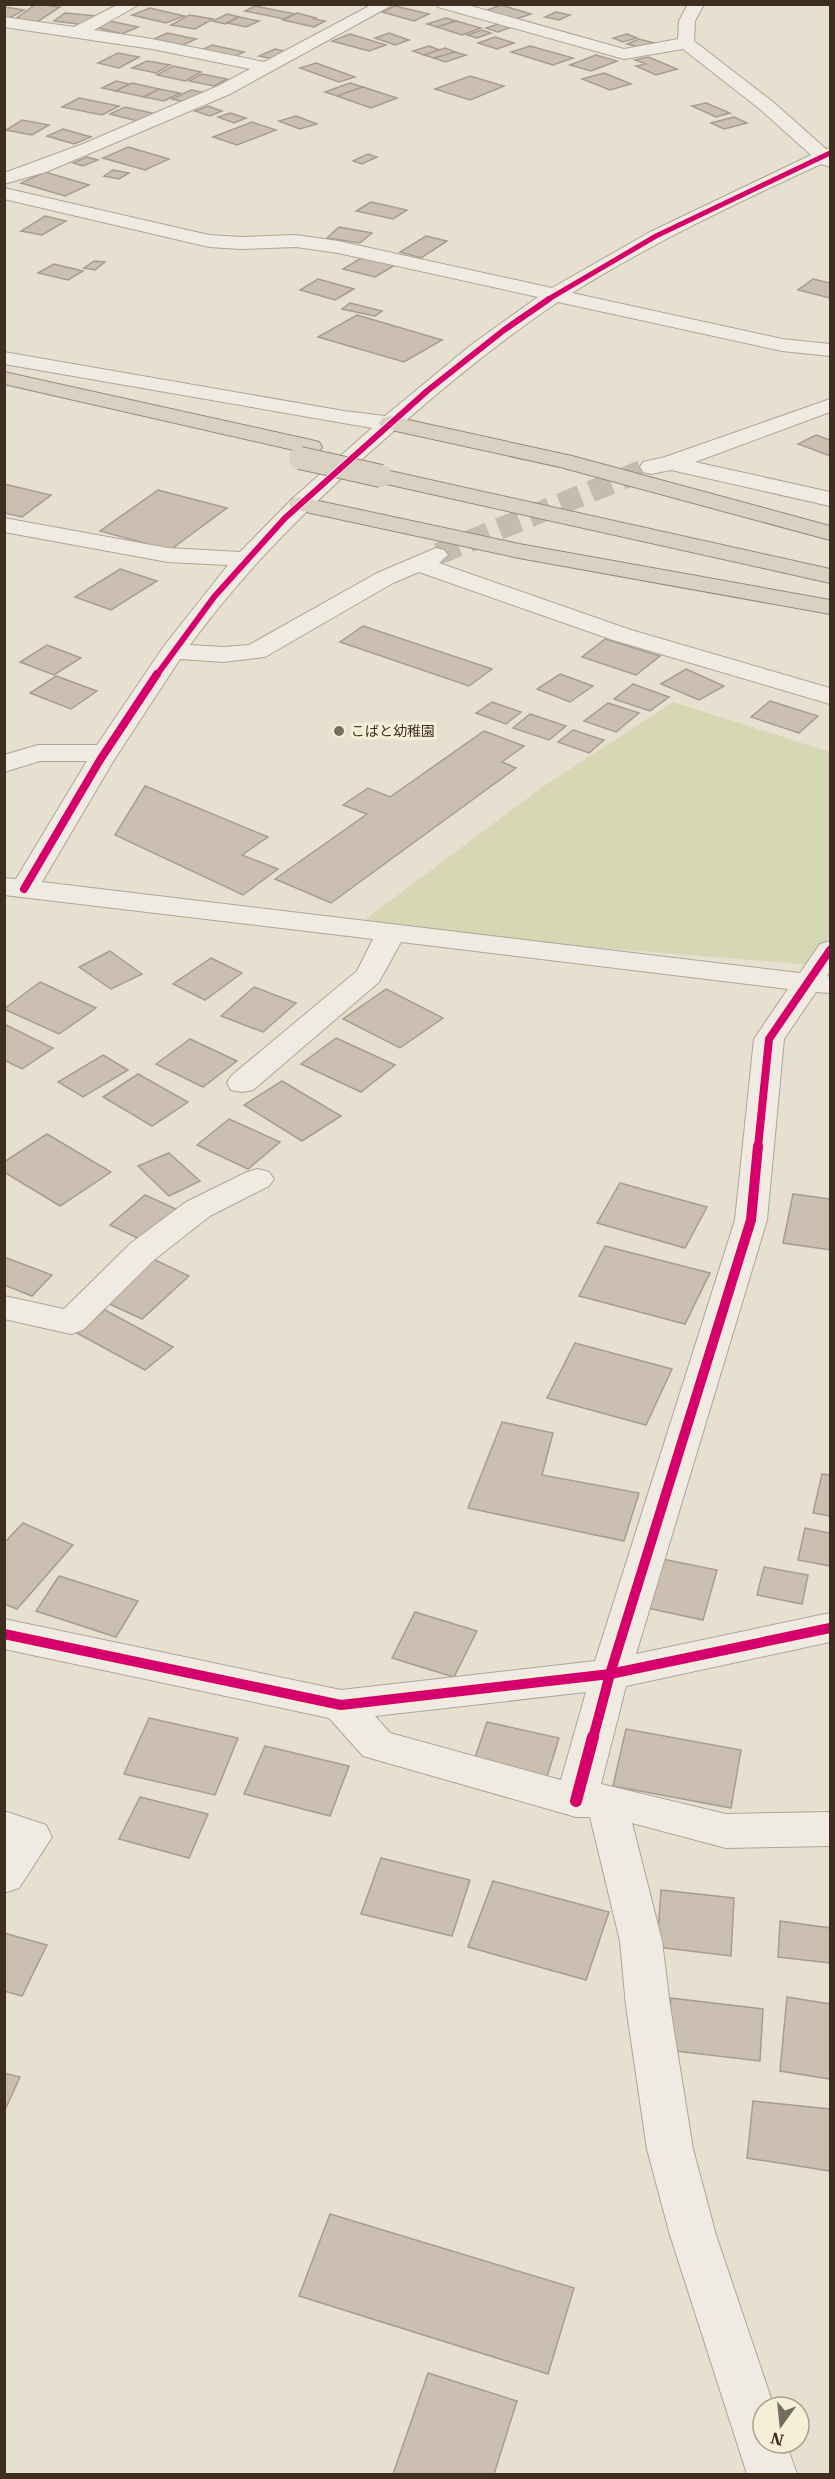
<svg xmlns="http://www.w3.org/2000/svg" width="835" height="2479" font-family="'IBM Plex Serif','Noto Sans JP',serif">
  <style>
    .green { fill: #d6d7b3 }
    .building { fill: #cbbfb2; stroke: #a89c90; stroke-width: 1.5 }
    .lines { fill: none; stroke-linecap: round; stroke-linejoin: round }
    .minor-tunnel { stroke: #c5bcae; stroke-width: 22; stroke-dasharray: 22 11; stroke-linecap: butt }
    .minor-casing { stroke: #ada599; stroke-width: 2 }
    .highway-casing { stroke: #928b80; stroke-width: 2 }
    .minor { fill: #efebe3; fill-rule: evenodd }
    .highway { fill: #dad1c2; fill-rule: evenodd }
    .highway-bridge-casing { stroke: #928b80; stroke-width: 24; stroke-linecap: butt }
    .highway-bridge { stroke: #dad1c2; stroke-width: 22 }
    .cycleway-far4-casing { stroke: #f7eed8; stroke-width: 8 }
    .cycleway-far3-casing { stroke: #f7eed8; stroke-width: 8 }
    .cycleway-far2-casing { stroke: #f7eed8; stroke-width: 10 }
    .cycleway-far1-casing { stroke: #f7eed8; stroke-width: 14 }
    .cycleway-casing { stroke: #f7eed8; stroke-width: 16 }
    .cycleway-far4 { stroke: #d6006c; stroke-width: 5 }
    .cycleway-far3 { stroke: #d6006c; stroke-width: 6 }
    .cycleway-far2 { stroke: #d6006c; stroke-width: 8 }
    .cycleway-far1 { stroke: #d6006c; stroke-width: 10 }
    .cycleway { stroke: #d6006c; stroke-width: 12 }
    .poi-dot { fill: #786c5e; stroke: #f7eed8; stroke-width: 2 }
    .labels { text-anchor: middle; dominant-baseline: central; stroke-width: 6; stroke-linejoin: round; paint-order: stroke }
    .far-poi-label { font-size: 14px; fill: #3d2e20; stroke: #f7eed8; text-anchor: start }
  </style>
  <rect width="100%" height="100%" fill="#e7e0d1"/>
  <polygon class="green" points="673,702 830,752 830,934 814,965 354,928 541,788"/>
  <g class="building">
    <polygon points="36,4 60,7 37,22 14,20"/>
    <polygon points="501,5 531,14 510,21 479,13"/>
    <polygon points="255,6 295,14 284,19 245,11"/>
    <polygon points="395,6 429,14 414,21 382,12"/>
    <polygon points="4,7 24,10 8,19 4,19"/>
    <polygon points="150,8 184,16 166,23 132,15"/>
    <polygon points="556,12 570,15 559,20 545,17"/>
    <polygon points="65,13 98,16 86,25 54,21"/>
    <polygon points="297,13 316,18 314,19 325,21 314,27 283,20"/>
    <polygon points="227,14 239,17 225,24 213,21"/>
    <polygon points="189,15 213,19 195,29 171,25"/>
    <polygon points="239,17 259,21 246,27 227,23"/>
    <polygon points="446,18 456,21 437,27 427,24"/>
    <polygon points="110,21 138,27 122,34 95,27"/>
    <polygon points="456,21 481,28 462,35 437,27"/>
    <polygon points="499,24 512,27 498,32 486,28"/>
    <polygon points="482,30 491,33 477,38 467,35"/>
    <polygon points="167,33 196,39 183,45 154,39"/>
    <polygon points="389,33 409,40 395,45 375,38"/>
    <polygon points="350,34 386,45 369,51 332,41"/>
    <polygon points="627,34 637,38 623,42 613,38"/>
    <polygon points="495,37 514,43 497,49 478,43"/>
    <polygon points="639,39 654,43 643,48 627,44"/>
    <polygon points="212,45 244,52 230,59 198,52"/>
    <polygon points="429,46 440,50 424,55 413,51"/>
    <polygon points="530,46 573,58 553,65 511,52"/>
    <polygon points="445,48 455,52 434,58 424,55"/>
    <polygon points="275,49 289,52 273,59 259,56"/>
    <polygon points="455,52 466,55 445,62 434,58"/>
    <polygon points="118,53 139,57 119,68 98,63"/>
    <polygon points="596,55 617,61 591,71 570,65"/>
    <polygon points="648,57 658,61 677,69 656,75 636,66 646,64 635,60"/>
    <polygon points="147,61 170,65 156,73 132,68"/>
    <polygon points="316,63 355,77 339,82 300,68"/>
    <polygon points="173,66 201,72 185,81 157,75"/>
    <polygon points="604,73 631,84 610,90 582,79"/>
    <polygon points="202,74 227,79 214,86 189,81"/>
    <polygon points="470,76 504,86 470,100 435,89"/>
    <polygon points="116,81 129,84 116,91 102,88"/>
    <polygon points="132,83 159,89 144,97 116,91"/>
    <polygon points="350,83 363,87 337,96 325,92"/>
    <polygon points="363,87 397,98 371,108 337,96"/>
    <polygon points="159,89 180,93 164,101 144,97"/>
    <polygon points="191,90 207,93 189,103 172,99"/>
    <polygon points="79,98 119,106 102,115 62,107"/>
    <polygon points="706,103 730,113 716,117 692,106"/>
    <polygon points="208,106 222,111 210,116 195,111"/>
    <polygon points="125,107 156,114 141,122 110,114"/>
    <polygon points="230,113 246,118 234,123 218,117"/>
    <polygon points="296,116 317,124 300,129 279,121"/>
    <polygon points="734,117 747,123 724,129 711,123"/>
    <polygon points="22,120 49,125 32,135 6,130"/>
    <polygon points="252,122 276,130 237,145 213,137"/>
    <polygon points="63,129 91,137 74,144 47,136"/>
    <polygon points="128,147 169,159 145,170 103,158"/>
    <polygon points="368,154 377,157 362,164 353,161"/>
    <polygon points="87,157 98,160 83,166 73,163"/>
    <polygon points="113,170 129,173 119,179 104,176"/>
    <polygon points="45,172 89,185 65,196 21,183"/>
    <polygon points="371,202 407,210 393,219 356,211"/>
    <polygon points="45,216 66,221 42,235 21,231"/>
    <polygon points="339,227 372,233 360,243 327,238"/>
    <polygon points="426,236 447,241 421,258 400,252"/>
    <polygon points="363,257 395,265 375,277 343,269"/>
    <polygon points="94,261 105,262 95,270 84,268"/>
    <polygon points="54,264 83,271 68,280 38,273"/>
    <polygon points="318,279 354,289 335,300 300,290"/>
    <polygon points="813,279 830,283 830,298 798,290"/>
    <polygon points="350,303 382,311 375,316 342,309"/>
    <polygon points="357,315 442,340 404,362 318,337"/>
    <polygon points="816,435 830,440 830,456 798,444"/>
    <polygon points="4,484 51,495 22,517 4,513"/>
    <polygon points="158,490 227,508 170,550 100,531"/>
    <polygon points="120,569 157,581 111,610 75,597"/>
    <polygon points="363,626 492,669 469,686 340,642"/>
    <polygon points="605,639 660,656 636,675 582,657"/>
    <polygon points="47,645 81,658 54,675 20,662"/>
    <polygon points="686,669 724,686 699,700 661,684"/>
    <polygon points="560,674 593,686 570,702 537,689"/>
    <polygon points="56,676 97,691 71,709 30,693"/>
    <polygon points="633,684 669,697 650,711 614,699"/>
    <polygon points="770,701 818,716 799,733 751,717"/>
    <polygon points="492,702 521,712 506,724 476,713"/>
    <polygon points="608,703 639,713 616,732 584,721"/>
    <polygon points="530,714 566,726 549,740 513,728"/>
    <polygon points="573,730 604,740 589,753 558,742"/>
    <polygon points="484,731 524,746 502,762 516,768 331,903 275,879 367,814 343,805 368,788 390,797"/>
    <polygon points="145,786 268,837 242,855 278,869 243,895 115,835"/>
    <polygon points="110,951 142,974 111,989 79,967"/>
    <polygon points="211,958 242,973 205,1000 173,984"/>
    <polygon points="40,982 96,1008 59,1034 4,1009"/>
    <polygon points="254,987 296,1003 263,1032 221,1016"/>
    <polygon points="386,989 443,1018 400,1048 343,1019"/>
    <polygon points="4,1024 53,1048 22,1069 4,1060"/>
    <polygon points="336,1038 395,1065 361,1092 301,1064"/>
    <polygon points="190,1039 237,1061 203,1087 156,1064"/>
    <polygon points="103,1055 128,1070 83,1097 58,1082"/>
    <polygon points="138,1074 188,1102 152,1126 103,1097"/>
    <polygon points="282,1081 341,1116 302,1141 244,1105"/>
    <polygon points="229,1119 280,1142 248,1169 197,1145"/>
    <polygon points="47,1134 111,1172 60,1206 4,1172 4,1162"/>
    <polygon points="169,1153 200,1181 169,1196 138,1166"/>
    <polygon points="620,1183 707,1207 685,1248 597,1223"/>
    <polygon points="793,1194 830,1199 830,1250 783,1243"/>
    <polygon points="145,1195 178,1210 144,1241 110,1225"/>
    <polygon points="605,1246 710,1273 685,1324 579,1296"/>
    <polygon points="4,1257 52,1275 32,1296 4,1285"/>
    <polygon points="151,1258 189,1276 142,1319 103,1301"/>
    <polygon points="105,1310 173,1347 145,1370 77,1333"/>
    <polygon points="575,1343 672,1369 646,1425 547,1398"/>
    <polygon points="502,1422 553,1433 542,1475 639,1493 624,1541 468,1508"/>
    <polygon points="822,1474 830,1475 830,1516 813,1513"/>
    <polygon points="23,1523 73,1545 17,1609 4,1604 4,1543"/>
    <polygon points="805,1528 830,1533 830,1566 798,1560"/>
    <polygon points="662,1559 717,1570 703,1620 647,1608"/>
    <polygon points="764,1567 808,1575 802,1604 757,1595"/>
    <polygon points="59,1576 138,1601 116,1637 36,1611"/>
    <polygon points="415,1612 477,1631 454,1677 392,1658"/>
    <polygon points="149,1718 238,1738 215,1795 124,1774"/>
    <polygon points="487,1722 559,1738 546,1780 473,1764"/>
    <polygon points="626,1729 741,1750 731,1808 613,1786"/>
    <polygon points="265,1746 349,1766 330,1816 244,1794"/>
    <polygon points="140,1797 208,1814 189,1858 119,1839"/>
    <polygon points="381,1858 470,1880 452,1936 361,1914"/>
    <polygon points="493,1881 609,1912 586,1980 468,1947"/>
    <polygon points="661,1890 734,1898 731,1956 657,1947"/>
    <polygon points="780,1921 830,1928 830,1963 778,1957"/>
    <polygon points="4,1933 47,1945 22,1996 4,1991"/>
    <polygon points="787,1997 830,2004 830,2079 780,2071"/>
    <polygon points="671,1998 763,2009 760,2061 667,2050"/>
    <polygon points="4,2073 20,2077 4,2112"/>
    <polygon points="753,2101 830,2109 830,2171 747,2158"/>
    <polygon points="330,2214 574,2288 548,2374 299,2296"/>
    <polygon points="428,2373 517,2401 494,2474 393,2474"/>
  </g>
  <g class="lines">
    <polyline class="minor-tunnel" points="438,554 651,467"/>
    <defs>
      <g id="minor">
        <polygon points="119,4 140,4 94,30 152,39 264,62 373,4 394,4 230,94 46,172 4,184 4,173 83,144 218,86 250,69 152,49 4,27 4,17 74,27"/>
        <path d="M 436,4 L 464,4 L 624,49 L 678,39 L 679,21 L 688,4 L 704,4 L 695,21 L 694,41 L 773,102 L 826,149 L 830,148 L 830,167 L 821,164 C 736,203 652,243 572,293 L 782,339 L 830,344 L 830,356 L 782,351 L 558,302 C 491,347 430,399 370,452 C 304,512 242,573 190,645 L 224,647 L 249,645 L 377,573 L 436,548 L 444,550 L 448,555 L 439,563 L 631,630 L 830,688 L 830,704 L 613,640 L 419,572 L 393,583 L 265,657 L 224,662 L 180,659 L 114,760 L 42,882 L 800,973 L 820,944 L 830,941 L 830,971 L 827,976 L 830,977 L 830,993 L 816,992 L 784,1039 L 767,1220 L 636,1654 L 830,1613 L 830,1642 L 626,1686 L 601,1784 L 726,1814 L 830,1812 L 830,1846 L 726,1848 L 632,1823 L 662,1941 L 670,2006 L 693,2149 L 716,2235 L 774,2407 L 763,2407 L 763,2443 L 786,2443 L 797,2474 L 747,2474 L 670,2235 L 647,2149 L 626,2006 L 620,1941 L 590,1817 L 576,1817 L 363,1756 L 329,1718 L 4,1649 L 4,1619 L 341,1690 L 595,1661 L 735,1220 L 754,1039 L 788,989 L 401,942 L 379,982 L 253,1090 L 242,1092 L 231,1090 L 227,1083 L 231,1076 L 357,971 L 373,939 L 4,895 L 4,878 L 16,879 L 87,761 L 40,761 L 4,772 L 4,755 L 38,745 L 97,745 L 164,646 L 228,565 L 168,562 L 4,532 L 4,518 L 168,548 L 240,552 L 291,500 L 372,428 L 4,364 L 4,352 L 344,411 L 385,416 L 471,345 L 538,297 L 338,253 L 296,247 L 241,249 L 209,247 L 4,199 L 4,188 L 209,235 L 241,237 L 296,235 L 338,241 L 552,288 L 650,232 L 811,155 L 761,110 L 683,49 L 624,59 L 438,7 ZM 586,1692 L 561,1780 L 390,1733 L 375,1716 Z"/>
        <polygon points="830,399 830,412 695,462 830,492 830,506 671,470 651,474 643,472 640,467 643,462 665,457"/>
        <polygon points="258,1169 269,1172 274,1179 269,1186 210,1216 155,1259 83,1330 71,1334 4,1319 4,1296 64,1309 131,1243 186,1202 247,1172"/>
        <polygon points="4,1811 46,1825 52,1837 19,1888 4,1893"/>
      </g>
      <g id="highway">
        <polygon points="4,372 311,440 319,442 322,447 319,452 311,454 4,384"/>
        <polygon points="390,416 572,456 830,526 830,540 560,467 382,428 379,423 382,418"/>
        <polygon points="381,469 830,569 830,583 373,481 370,476 373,471"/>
        <polygon points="300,497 519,544 830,600 830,614 519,558 292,509 289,504 292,499"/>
      </g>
    </defs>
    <use href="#minor" class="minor-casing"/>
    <use href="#highway" class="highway-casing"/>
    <use href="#minor" class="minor"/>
    <use href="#highway" class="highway"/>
    <defs>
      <polyline id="highway-bridge" points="300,458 381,476"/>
    </defs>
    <use href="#highway-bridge" class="highway-bridge-casing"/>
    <use href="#highway-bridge" class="highway-bridge"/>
    <defs>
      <polyline id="cycleway-far4" points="547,300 656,236 830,153"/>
      <polyline id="cycleway-far3" points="156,676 214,597 285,518 427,391 504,330 549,299"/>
      <g id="cycleway-far2">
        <polyline points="24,889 100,760 157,674"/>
        <polyline points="758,1147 769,1039 830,950"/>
      </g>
      <g id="cycleway-far1">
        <polyline points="4,1634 341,1705 610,1674 830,1628"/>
        <polyline points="593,1738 610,1674 751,1220 758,1146"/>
      </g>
      <polyline id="cycleway" points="576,1801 593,1737"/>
    </defs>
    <use href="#cycleway-far4" class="cycleway-far4-casing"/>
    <use href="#cycleway-far3" class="cycleway-far3-casing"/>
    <use href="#cycleway-far2" class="cycleway-far2-casing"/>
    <use href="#cycleway-far1" class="cycleway-far1-casing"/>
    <use href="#cycleway" class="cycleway-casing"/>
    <use href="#cycleway-far4" class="cycleway-far4"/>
    <use href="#cycleway-far3" class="cycleway-far3"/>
    <use href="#cycleway-far2" class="cycleway-far2"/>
    <use href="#cycleway-far1" class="cycleway-far1"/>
    <use href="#cycleway" class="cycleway"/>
  </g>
  <circle class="poi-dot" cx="339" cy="731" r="6"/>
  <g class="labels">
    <g class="far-poi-label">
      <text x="351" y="731">こばと幼稚園</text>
    </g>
  </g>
  <rect width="835" height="2479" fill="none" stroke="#3d2e20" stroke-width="12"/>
  <g transform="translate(781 2425) rotate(195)"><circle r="28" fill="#f7eed8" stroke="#ada18e" stroke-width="1.5"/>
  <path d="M0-4.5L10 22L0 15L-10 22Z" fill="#786c5e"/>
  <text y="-9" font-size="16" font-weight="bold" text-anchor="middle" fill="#3d2e20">N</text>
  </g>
</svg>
